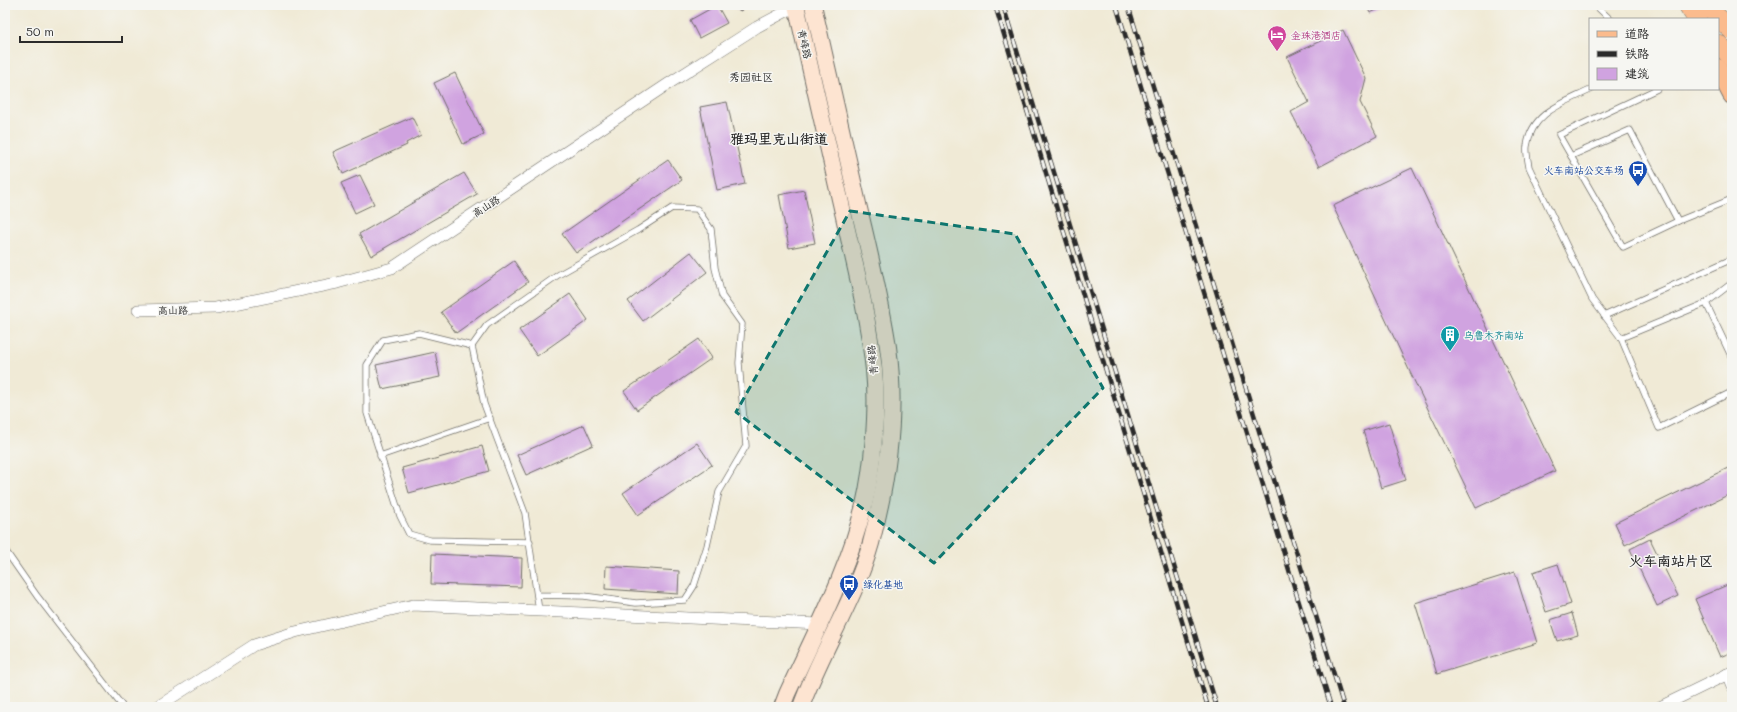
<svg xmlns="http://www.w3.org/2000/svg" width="1737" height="712" font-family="Mali,'LXGW WenKai TC',sans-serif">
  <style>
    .building { fill: #d0a3e0 }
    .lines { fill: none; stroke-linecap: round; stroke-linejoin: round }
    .service-casing { stroke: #706e67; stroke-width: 7 }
    .minor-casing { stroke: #706e67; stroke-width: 12 }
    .secondary-casing { stroke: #706e67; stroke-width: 18 }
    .primary-casing { stroke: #706e67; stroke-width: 20 }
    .trunk-casing { stroke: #706e67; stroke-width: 20 }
    .service { stroke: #fff; stroke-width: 5.5 }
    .minor { stroke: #fff; stroke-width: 11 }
    .secondary { stroke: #fde4d1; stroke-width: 16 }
    .primary { stroke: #fbbb8d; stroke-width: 18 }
    .trunk { stroke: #fbbb8d; stroke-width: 19 }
    .rail-casing { stroke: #2b2b2b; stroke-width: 4.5 }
    .rail { stroke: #f6f6f2; stroke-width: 3; stroke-dasharray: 9; stroke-linecap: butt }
    .trunk-bridge-casing { stroke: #706e67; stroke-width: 20; stroke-linecap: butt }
    .trunk-bridge { stroke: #fbbb8d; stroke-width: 19 }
    .marked { fill: #0f766e; fill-opacity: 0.2; stroke: #0f766e; stroke-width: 3; stroke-dasharray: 8 5; stroke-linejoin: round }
    .labels { text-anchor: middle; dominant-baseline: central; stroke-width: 3; stroke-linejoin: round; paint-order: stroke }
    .hotel-label { font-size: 10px; fill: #b23c85; stroke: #f6f6f2; text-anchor: start }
    .street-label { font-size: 10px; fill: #2b2b2b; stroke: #f6f6f2 }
    .transit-label { font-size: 10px; fill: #164399; stroke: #f6f6f2; text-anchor: end }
    .culture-label { font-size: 10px; fill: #0d838f; stroke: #f6f6f2; text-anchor: start }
    .neighbourhood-label { font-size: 11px; fill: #2b2b2b; stroke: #f6f6f2 }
    .district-label { font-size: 14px; font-weight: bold; fill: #2b2b2b; stroke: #f6f6f2 }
  </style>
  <rect width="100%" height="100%" fill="#f6f6f2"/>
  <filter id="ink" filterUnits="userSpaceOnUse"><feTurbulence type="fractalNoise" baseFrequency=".025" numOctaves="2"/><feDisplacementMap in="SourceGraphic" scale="8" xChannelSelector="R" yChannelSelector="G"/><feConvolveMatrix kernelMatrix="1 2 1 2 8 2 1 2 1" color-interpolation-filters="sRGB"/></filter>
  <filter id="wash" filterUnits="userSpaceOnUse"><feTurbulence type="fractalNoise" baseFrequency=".012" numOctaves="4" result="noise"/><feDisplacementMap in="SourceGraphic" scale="16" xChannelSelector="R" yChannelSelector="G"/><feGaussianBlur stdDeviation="0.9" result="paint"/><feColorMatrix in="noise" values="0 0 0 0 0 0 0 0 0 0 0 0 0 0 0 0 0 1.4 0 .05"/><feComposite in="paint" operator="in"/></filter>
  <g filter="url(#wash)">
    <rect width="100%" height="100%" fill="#f0ead6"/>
    <g id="blocks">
      <g class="building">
        <polygon points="717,5 727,23 699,38 690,20"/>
        <polygon points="728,5 744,5 741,11"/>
        <polygon points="1366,5 1388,5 1370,13"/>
        <polygon points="1343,30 1366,78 1360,102 1377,136 1319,167 1291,112 1309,102 1287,57"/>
        <polygon points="455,73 484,134 463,144 434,83"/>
        <polygon points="727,102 745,184 717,190 700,107"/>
        <polygon points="412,117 421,135 406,143 407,145 343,174 333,152"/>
        <polygon points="668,160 682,180 576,253 562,234"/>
        <polygon points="1412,168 1555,471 1476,508 1409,370 1333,206"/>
        <polygon points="464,173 477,194 371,256 359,234"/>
        <polygon points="360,175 374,204 355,213 341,183"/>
        <polygon points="804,190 815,243 789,248 779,195"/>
        <polygon points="691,252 707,272 643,321 628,301"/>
        <polygon points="514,261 528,282 456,333 441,312"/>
        <polygon points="570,294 588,320 537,356 519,330"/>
        <polygon points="699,339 712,358 637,410 624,391"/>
        <polygon points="435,352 440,377 382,389 376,365"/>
        <polygon points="1389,423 1406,480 1381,488 1363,431"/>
        <polygon points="584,425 593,445 526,475 517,455"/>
        <polygon points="697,443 712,465 638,515 623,493"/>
        <polygon points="482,446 489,471 409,493 402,468"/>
        <polygon points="1732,466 1732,493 1625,545 1615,523"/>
        <polygon points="1650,539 1678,596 1657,606 1630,549"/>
        <polygon points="432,554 522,558 521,587 431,584"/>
        <polygon points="1558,564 1571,604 1546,612 1533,572"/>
        <polygon points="606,566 679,571 678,594 605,589"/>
        <polygon points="1515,572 1537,643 1437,674 1415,603"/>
        <polygon points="1732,583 1732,652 1720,657 1695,599"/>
        <polygon points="1572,613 1578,635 1557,641 1550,620"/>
      </g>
    </g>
  </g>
  <g filter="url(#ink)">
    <use href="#blocks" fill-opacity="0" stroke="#706e67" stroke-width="1"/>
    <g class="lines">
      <defs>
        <g id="service">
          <polyline points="1595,5 1610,19"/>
          <path d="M 1592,89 C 1565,103 1532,111 1527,146 C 1526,152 1528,161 1529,167 L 1592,299 L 1621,338 L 1706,303 L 1732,283"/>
          <polyline points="1657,89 1559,135 1623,247 1678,221"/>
          <polyline points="1571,156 1630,130 1678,221 1732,199"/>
          <polyline points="1706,303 1732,358"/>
          <polyline points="1604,316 1732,259"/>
          <polyline points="1621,338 1659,428 1732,392"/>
          <polyline points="472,346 419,333 383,340 367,365 367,413 400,516 409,534 430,540 530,542"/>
          <polyline points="380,456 490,418"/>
          <polyline points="5,550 37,596 123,707"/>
          <polyline points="538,595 584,596 636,603 685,600 694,586 707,546 719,492 746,446 739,363 742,324 722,296 715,268 711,229 697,209 672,208 638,230 558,275 487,325 472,346 484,404 525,513 539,611"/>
        </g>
        <g id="minor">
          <polyline points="138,310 216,308 337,283 392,268 668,84 757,27 798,5"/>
          <polyline points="1727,674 1732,686"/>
          <polyline points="157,707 254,645 295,632 413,605 819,624"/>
          <polyline points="1660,707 1732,672"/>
        </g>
        <g id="secondary">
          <path d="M 782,707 L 787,694 C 815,633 848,572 864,505 C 873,468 878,408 874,370 C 868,315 854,261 842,208 C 827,140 811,73 796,5"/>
          <path d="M 801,707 C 821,651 855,600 871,543 C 888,480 897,412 888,347 C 881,299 869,252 858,204 C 843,138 828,71 813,5"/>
        </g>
        <polyline id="primary" points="1718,68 1732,95"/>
        <polyline id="trunk" points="1718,44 1732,57"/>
      </defs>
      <use href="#service" class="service-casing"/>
      <use href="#minor" class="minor-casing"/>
      <use href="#secondary" class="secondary-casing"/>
      <use href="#primary" class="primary-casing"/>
      <use href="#trunk" class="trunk-casing"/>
      <use href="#service" class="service"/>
      <use href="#minor" class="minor"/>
      <use href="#secondary" class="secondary"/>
      <use href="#primary" class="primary"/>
      <use href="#trunk" class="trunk"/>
      <defs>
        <g id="rail">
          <polyline points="995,5 1208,707"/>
          <polyline points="1003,5 1217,707"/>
          <polyline points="1116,5 1331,707"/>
          <polyline points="1128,5 1344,707"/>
        </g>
      </defs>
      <use href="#rail" class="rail-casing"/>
      <use href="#rail" class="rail"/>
      <defs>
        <g id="trunk-bridge">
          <polyline points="1688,5 1697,19"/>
          <polyline points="1709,5 1716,16 1732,30"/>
        </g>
      </defs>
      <use href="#trunk-bridge" class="trunk-bridge-casing"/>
      <use href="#trunk-bridge" class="trunk-bridge"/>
    </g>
  </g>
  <path class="marked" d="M 850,211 L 1015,234 L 1103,388 L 934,563 L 736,412 Z"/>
  <defs>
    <symbol id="hotel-pin" viewBox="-11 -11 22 30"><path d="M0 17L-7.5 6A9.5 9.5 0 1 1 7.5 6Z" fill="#d1479c" stroke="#f6f6f2"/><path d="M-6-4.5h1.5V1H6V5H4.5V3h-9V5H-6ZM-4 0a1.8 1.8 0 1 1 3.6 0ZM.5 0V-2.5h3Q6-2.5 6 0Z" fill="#fff"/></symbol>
    <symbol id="bus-pin" viewBox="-11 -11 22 30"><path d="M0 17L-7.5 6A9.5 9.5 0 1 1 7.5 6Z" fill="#1a4fb4" stroke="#f6f6f2"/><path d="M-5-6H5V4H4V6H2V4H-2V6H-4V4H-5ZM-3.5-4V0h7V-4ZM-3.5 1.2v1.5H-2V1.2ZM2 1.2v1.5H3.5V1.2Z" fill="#fff"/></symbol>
    <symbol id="building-pin" viewBox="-11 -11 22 30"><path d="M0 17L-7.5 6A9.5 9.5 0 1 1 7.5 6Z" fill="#0f9aa8" stroke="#f6f6f2"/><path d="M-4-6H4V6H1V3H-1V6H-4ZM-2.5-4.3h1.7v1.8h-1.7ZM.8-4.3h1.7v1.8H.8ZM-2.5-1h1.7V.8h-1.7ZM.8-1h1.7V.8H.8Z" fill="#fff"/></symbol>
  </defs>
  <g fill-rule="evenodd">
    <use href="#hotel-pin" x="1266" y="24" width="22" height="30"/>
    <use href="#bus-pin" x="1627" y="159" width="22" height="30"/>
    <use href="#building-pin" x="1439" y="324" width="22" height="30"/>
    <use href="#bus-pin" x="838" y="573" width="22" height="30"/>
  </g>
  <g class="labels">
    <g class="hotel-label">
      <text x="1291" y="35">金珠港酒店</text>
    </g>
    <g class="street-label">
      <text transform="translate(805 44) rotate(77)">青峰路</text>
      <text transform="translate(486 206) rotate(-33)">高山路</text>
      <text transform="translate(173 310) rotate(-1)">高山路</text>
      <text transform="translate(872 360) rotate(-96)">青峰路</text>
    </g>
    <g class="transit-label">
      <text x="1624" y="170">火车南站公交车场</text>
      <text x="863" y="584" text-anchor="start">绿化基地</text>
    </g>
    <g class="culture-label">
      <text x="1464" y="335">乌鲁木齐南站</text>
    </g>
    <g class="neighbourhood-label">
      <text x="751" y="76">秀园社区</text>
    </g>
    <g class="district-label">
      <text x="779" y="138">雅玛里克山街道</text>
      <text x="1671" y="560">火车南站片区</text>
    </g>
  </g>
  <rect width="1737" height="712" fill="none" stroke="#f6f6f2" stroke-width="20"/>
  <rect x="1589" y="18" width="130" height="72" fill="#f6f6f2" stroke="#a5a5a2"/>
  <rect x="1597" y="31" width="20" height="6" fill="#fbbb8d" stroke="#a5a5a2"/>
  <text x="1625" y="38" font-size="12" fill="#2b2b2b">道路</text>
  <rect x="1597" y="51" width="20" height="6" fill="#2b2b2b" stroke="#a5a5a2"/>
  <text x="1625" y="58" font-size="12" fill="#2b2b2b">铁路</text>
  <rect x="1597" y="68" width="20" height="12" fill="#d0a3e0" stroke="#a5a5a2"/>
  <text x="1625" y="78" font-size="12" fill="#2b2b2b">建筑</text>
  <path d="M20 36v6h102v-6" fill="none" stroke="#2b2b2b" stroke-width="2"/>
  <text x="26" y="36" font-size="12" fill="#2b2b2b" stroke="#f6f6f2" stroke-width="3" paint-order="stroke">50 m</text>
</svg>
